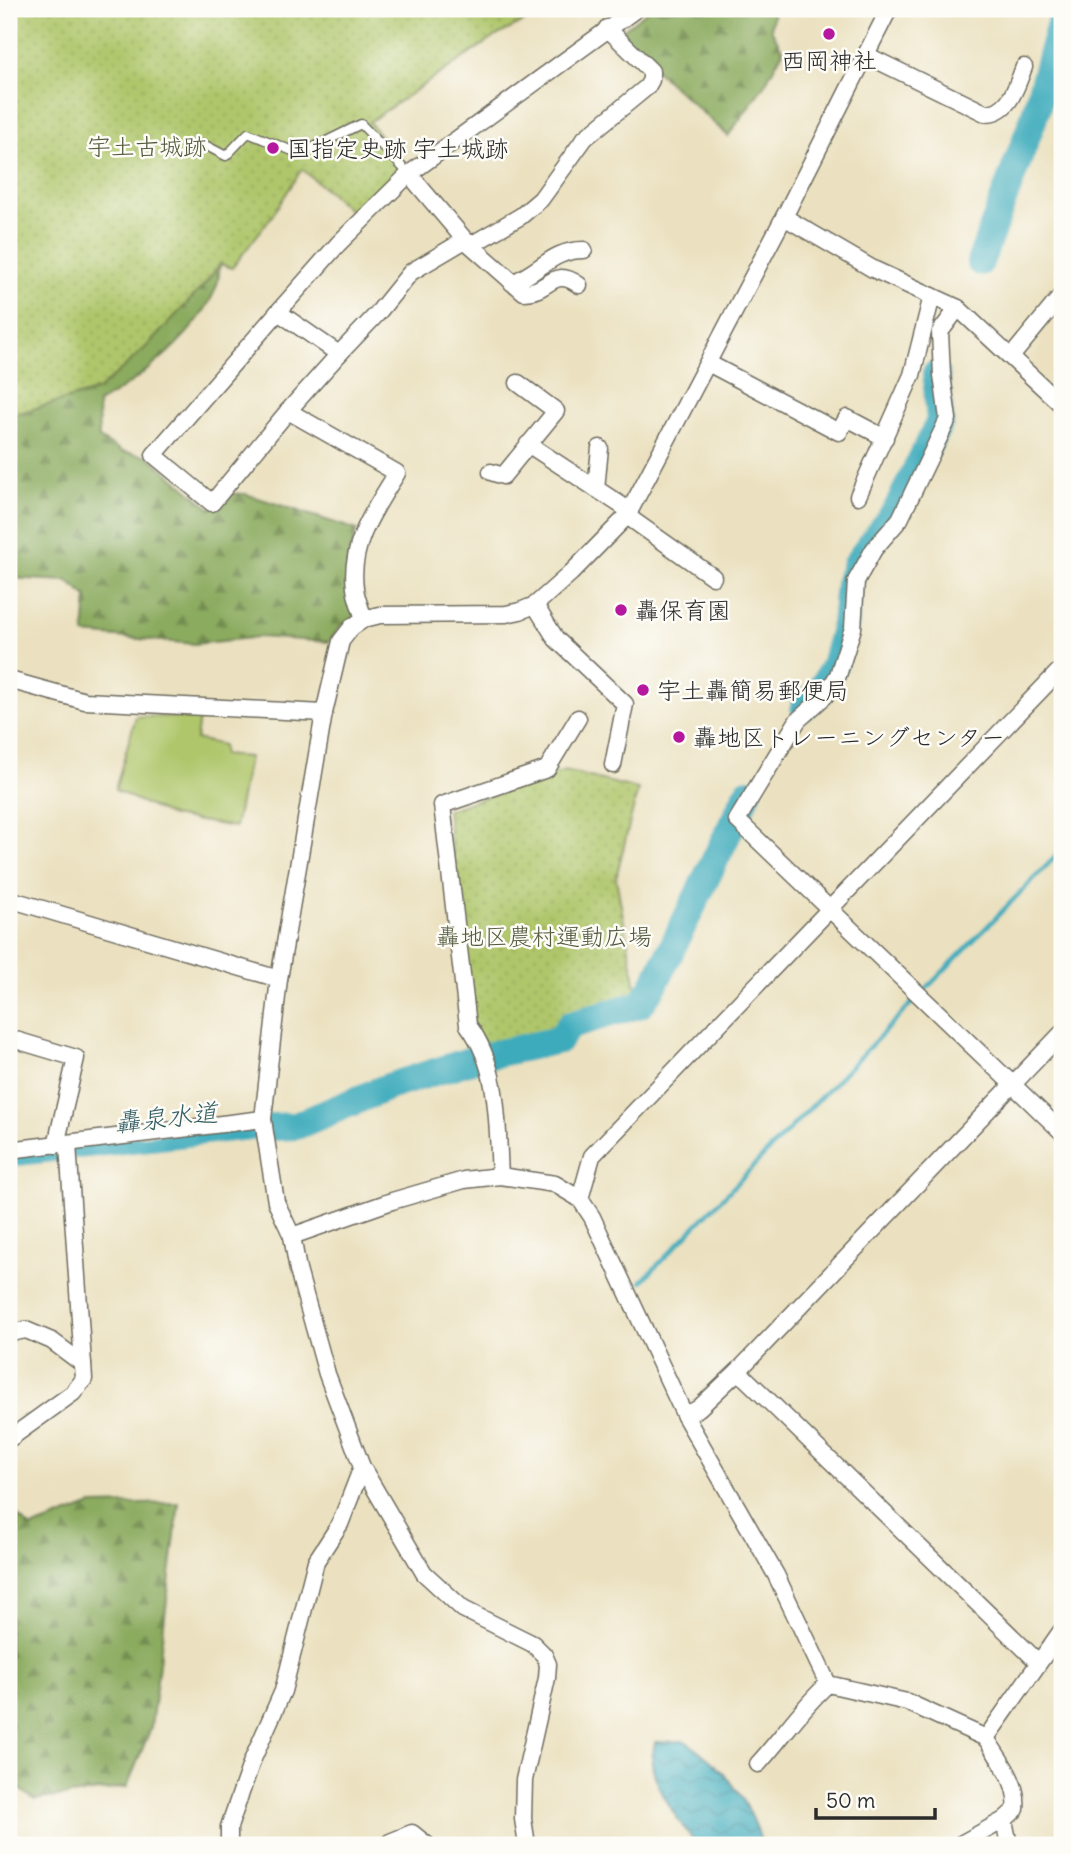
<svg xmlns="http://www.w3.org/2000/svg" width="1071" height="1854" font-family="Delius,'Klee One',sans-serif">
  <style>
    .green { fill: #afc66b; stroke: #6d784b; stroke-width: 2 }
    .forest { fill: url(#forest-firs); stroke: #5b6b45; stroke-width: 2 }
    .park { fill: url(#park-dots); stroke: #6d784b; stroke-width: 2 }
    .water { fill: url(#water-waves); stroke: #346b74; stroke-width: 2 }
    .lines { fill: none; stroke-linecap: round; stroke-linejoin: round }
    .stream { stroke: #3eabbc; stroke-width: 4.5 }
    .canal { stroke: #3eabbc; stroke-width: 16 }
    .river { stroke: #3eabbc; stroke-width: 28 }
    .lane-casing { stroke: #6e6b5f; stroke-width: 11 }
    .street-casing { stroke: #6e6b5f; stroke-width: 19 }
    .lane { stroke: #fff; stroke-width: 8 }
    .street { stroke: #fff; stroke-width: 16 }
    .poi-dot { fill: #b5179e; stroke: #fdfcf7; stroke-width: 2.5 }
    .labels { text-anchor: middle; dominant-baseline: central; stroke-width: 5; stroke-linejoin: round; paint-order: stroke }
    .poi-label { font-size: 24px; fill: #2b2b2b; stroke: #fdfcf7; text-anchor: start }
    .park-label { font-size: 24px; fill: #535a3e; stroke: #fdfcf7 }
    .water-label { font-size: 26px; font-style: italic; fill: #335e65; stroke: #fdfcf7 }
  </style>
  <defs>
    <pattern id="forest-firs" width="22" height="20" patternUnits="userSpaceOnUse" patternTransform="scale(1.75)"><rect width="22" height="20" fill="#8bab5f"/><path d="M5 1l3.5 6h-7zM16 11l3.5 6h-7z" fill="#728b4f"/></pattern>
    <pattern id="park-dots" width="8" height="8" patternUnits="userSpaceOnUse" patternTransform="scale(1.75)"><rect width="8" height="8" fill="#afc66b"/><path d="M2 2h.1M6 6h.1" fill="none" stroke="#97aa5d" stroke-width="1.8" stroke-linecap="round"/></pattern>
    <pattern id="water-waves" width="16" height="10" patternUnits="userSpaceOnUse" patternTransform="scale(1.75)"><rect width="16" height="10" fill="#3eabbc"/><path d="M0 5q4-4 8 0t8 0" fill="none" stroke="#348b99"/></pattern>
  </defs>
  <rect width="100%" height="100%" fill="#fdfcf7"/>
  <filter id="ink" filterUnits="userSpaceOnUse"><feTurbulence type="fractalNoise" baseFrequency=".0143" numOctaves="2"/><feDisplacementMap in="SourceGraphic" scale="14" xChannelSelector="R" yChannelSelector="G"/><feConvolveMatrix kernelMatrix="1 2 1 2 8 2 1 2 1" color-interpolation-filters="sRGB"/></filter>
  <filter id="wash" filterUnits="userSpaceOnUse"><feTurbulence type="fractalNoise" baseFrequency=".00686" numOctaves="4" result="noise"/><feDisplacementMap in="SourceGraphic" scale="28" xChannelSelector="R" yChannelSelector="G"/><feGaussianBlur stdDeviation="1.57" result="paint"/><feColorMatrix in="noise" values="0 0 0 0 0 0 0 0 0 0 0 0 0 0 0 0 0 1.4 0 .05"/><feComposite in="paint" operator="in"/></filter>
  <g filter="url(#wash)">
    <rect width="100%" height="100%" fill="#ebe1c0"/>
    <polygon class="green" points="136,716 199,718 196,739 223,745 223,755 249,757 235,827 171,816 115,790"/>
    <g class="forest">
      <polygon points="650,9 774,9 771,29 783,51 765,84 728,136 625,42 621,34 625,28"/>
      <path d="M 220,263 C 219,270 219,279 217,285 C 201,332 140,380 98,403 L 99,438 L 123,452 L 148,456 L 211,509 L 225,493 L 246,494 L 357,530 C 344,569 343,577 356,615 L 341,626 L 329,642 L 260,637 L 195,644 L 84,634 L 87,597 L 67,581 L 9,578 L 9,416 L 98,390 L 146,347 L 204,285 Z"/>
      <polygon points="179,1503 151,1728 127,1787 35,1800 9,1781 9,1508 31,1528 92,1505"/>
    </g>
    <g class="park">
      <polygon points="9,9 548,9 496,36 369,122 408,169 357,217 302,169 272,216 232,268 220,264 204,285 146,347 98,390 9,416"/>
      <polygon points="565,771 638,789 616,878 638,998 558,1024 558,1036 488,1051 473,1025 447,810"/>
    </g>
    <path class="water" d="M 685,1741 C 723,1765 751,1802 762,1845 L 697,1845 C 682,1827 654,1787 652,1763 C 651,1757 654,1748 655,1742 Z"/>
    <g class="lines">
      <g class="stream">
        <polyline points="922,993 1062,850"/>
        <polyline points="641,1282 916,999"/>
      </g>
      <g class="canal">
        <polyline points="78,1151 259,1131"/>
        <polyline points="9,1159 62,1153"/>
      </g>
      <g class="river">
        <polyline points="980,262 1033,120 1062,17"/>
        <polyline points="804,706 819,693 834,666 845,625 849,584 856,564 897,509 940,421 936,374"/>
        <polyline points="273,1127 296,1126 388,1087 481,1057 559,1040 570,1025 641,1004 654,985 748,792"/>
      </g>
    </g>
  </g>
  <g filter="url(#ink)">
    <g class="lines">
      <defs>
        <polyline id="lane" points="203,144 226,156 248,133 300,154 361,124 409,174"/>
        <g id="street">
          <path d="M 866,55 L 985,113 C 1010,113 1016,87 1024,67"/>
          <polyline points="784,217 873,269 958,308 1062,405"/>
          <path d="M 465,240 L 524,292 C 550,292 552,266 579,285"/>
          <polyline points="471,245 521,216 541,199 585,138 647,87 651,80 651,71 607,28"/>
          <path d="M 512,283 C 541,272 551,250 584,250"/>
          <polyline points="958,308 940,332 942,375 948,419 900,519 874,549 856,581 853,628 838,675 825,696 798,720 737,820 1062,1132"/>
          <polyline points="278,312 154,455 212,503 288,411"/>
          <polyline points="339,354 377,314 411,272 465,240 409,174"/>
          <polyline points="1011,357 1062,295"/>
          <polyline points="708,363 839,432 847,418 885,438"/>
          <polyline points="528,444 630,511"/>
          <polyline points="491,472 503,476 556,411 518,383"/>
          <polyline points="596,489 600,448"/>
          <polyline points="858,496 912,375 932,296"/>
          <polyline points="627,516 713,577"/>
          <polyline points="535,605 556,639 625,704 613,765"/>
          <path d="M 364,619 C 361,609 356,598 355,588 C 349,544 375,509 397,473 L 288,411 L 339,354 L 278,312 L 339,243 L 409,174 L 636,9"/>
          <polyline points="9,680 85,701 324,713"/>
          <polyline points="9,899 279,979"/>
          <polyline points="9,1038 76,1058 56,1145"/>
          <polyline points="9,1150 263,1119"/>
          <path d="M 500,1176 C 497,1124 500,1068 468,1025 L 442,805 L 547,769 L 578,718"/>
          <polyline points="580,1199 592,1156 1062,668"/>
          <polyline points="292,1236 392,1201 464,1180 500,1176 555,1184 580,1199 592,1217 685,1416 776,1575 828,1684"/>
          <polyline points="9,1333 26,1330 52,1341 83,1364"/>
          <polyline points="738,1371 1038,1662"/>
          <polyline points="685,1416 699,1408 738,1371 1062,1033"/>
          <polyline points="9,1439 73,1393 84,1379 68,1144"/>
          <polyline points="828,1684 907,1702 986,1738 1062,1630"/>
          <path d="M 986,1738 C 999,1760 1019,1782 1016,1809 L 1004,1820 L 1009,1845"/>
          <path d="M 758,1764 C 782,1738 801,1708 828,1684"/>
          <polyline points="229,1845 229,1827 252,1761 283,1691 316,1561 340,1524 362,1467"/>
          <polyline points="389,1845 390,1842 412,1833 427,1845"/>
          <polyline points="527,1845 523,1819 524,1780 547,1678 548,1664 544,1655 533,1644 463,1609 424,1573 362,1467 327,1374 298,1270 292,1236 276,1202 265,1133 263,1119 279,979 324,713 341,641 352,627 364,619 380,615 506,614 520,611 535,605 571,573 627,516 784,217 889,9"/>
          <polyline points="959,1845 1004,1820"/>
        </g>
      </defs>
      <use href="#lane" class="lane-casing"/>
      <use href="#street" class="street-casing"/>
      <use href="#lane" class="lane"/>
      <use href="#street" class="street"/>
    </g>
  </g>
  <g class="poi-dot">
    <circle cx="829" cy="34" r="7"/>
    <circle cx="273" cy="148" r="7"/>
    <circle cx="621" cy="610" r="7"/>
    <circle cx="643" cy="690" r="7"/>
    <circle cx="679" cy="737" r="7"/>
  </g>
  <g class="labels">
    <g class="poi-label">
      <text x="829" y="60" text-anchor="middle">西岡神社</text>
      <text x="287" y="148">国指定史跡 宇土城跡</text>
      <text x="635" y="610">轟保育園</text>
      <text x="657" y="690">宇土轟簡易郵便局</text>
      <text x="693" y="737">轟地区トレーニングセンター</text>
    </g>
    <g class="park-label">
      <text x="147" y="146">宇土古城跡</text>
      <text x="544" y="936">轟地区農村運動広場</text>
    </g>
    <g class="water-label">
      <text transform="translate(166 1117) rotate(-6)">轟泉水道</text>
    </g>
  </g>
  <rect width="1071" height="1854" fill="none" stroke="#fdfcf7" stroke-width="35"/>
  <path d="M816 1808v10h119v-10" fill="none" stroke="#2b2b2b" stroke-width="3.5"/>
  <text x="826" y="1808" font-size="21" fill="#2b2b2b" stroke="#fdfcf7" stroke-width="5" paint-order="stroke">50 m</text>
</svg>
